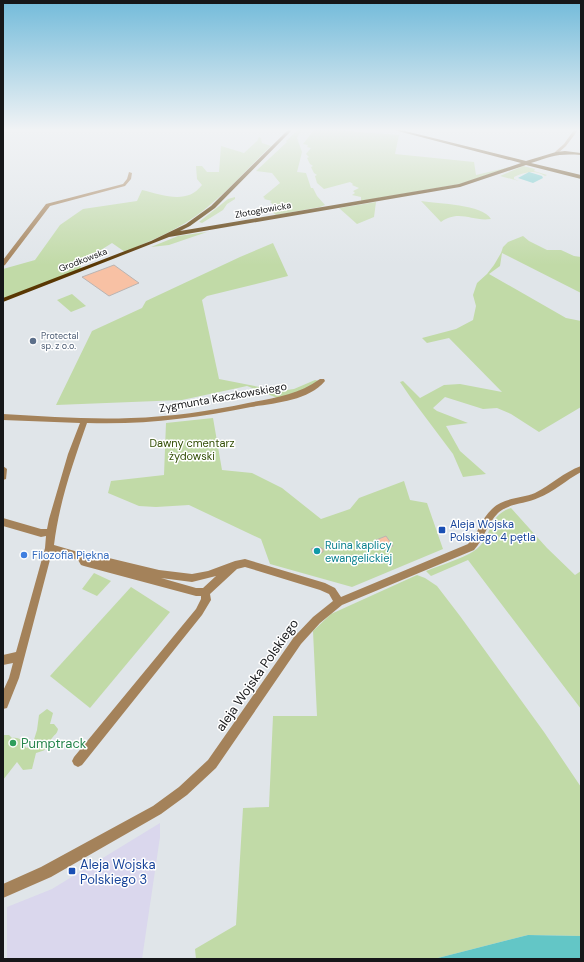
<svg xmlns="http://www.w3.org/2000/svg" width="584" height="962" font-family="'DM Sans',sans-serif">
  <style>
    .industrial { fill: #dad7ed }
    .green { fill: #c1daa7 }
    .water { fill: #63c6c6 }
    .building { fill: #f8c1a4; stroke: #bab4b2 }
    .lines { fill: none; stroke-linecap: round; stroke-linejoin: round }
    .minor { fill: #a4825a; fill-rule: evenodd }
    .major { fill: #593703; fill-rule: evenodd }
    .service-dot { fill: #5c6f8a; stroke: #fff; stroke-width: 1.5 }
    .transit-dot { fill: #1a4fb4; stroke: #fff; stroke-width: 1.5 }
    .culture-dot { fill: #0f9aa8; stroke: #fff; stroke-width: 1.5 }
    .shop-dot { fill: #3f7fe0; stroke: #fff; stroke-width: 1.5 }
    .leisure-dot { fill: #2e9e5b; stroke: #fff; stroke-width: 1.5 }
    .labels { text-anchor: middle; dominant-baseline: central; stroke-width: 3; stroke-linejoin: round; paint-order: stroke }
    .far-street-label { font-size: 9px; fill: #161719; stroke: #fff }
    .far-service-label { font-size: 9px; fill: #4e5e75; stroke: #fff; text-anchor: start }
    .street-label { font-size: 11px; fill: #161719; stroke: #fff }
    .park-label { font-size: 11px; fill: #334e06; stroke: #fff }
    .transit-label { font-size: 11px; fill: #164399; stroke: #fff; text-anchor: start }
    .culture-label { font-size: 11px; fill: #0d838f; stroke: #fff; text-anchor: start }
    .shop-label { font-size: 11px; fill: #366cbe; stroke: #fff; text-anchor: start }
    .near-street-label { font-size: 13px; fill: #161719; stroke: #fff }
    .near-leisure-label { font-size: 13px; fill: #27864d; stroke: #fff; text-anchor: start }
    .near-transit-label { font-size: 13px; fill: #164399; stroke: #fff; text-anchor: start }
  </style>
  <rect width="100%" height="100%" fill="#e0e5e9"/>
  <polygon class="industrial" points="160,823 160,837 142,959 7,959 7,907 52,889"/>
  <g class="green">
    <polygon points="298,130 301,130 297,138 302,152 297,172 306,173 311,188 313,188 317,196 325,205 320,207 276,215 270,210 276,207 270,202 272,201 264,199 265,198 263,197 280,183 272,173 256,171 287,142 286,141"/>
    <polygon points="314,130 333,130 399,135 395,154 474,162 476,175 514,166 460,184 361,201 361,197 352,195 355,193 353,191 359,188 352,185 353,184 350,182 324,189 317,183 315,176 317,175 314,173 311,167 313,166 310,164 307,158 309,157 306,154 311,148 307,147 308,145 303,144"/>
    <path d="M 259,137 L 261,138 L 262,143 L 271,146 C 249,167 228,191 204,210 C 180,229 152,240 125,252 L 112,243 L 82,262 L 80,269 L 3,299 L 3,269 L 35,260 L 60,225 L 83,209 L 137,201 L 142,190 C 163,195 187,205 202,185 L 197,179 L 196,166 L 202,166 L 207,172 L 219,172 L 221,146 L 244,153 L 257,141 Z"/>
    <path d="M 523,166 L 535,169 L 534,171 L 547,175 L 545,176 C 535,169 524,172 514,177 L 514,179 L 519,181 L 500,176 Z"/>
    <polygon points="235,197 235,199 227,204 223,210 202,223 199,222 228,199"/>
    <path d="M 421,201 C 439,204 482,204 491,219 C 472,222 460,209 441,222 Z"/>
    <polygon points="376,202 374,217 357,224 339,208"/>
    <polygon points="207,232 169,245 151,247 178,236"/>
    <polygon points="523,236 529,241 547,250 561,250 574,256 581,257 581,293 502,253 500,266 489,274 566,318 581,321 581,407 539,432 511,414 497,408 483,409 445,397 433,408 437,411 468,423 446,426 460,451 486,474 463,477 453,454 411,398 400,382 403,381 420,398 444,385 460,384 502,392 449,338 427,343 422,338 456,329 473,320 476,306 473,295 477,283 487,274 494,265 501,253 503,247 508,242"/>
    <polygon points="273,243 288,276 207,296 202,300 219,379 280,391 294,389 315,380 320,381 299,396 285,401 247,386 182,400 56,405 92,331 142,308 146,301 240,257"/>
    <polygon points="72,294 86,306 71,312 57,300"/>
    <polygon points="213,418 222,470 252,473 282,488 321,519 350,509 359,498 404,481 410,500 427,503 443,549 352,587 270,564 261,539 189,505 156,507 139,506 108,493 111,481 164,475 166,423"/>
    <path d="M 511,508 L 547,548 L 575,575 L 581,571 L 581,709 L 468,560 L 431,576 L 426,571 C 441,565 461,559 474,551 C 494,538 485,517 511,508 Z"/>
    <polygon points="94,573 111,581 97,596 82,589"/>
    <polygon points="417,575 425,578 437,586 460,616 544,732 581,787 581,936 528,935 434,959 196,959 195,949 236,925 243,808 269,807 273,716 317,716 313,631 331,614"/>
    <polygon points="131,587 170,612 90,708 50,676"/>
    <path d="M 47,709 L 53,713 L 50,724 L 54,724 L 58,729 C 57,734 55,734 52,738 C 45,748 51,749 36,753 L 32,769 L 23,770 L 17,762 L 3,780 L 3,735 L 9,735 L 12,738 C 21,737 22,741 26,748 L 32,746 L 37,730 L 39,715 Z"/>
  </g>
  <g class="water">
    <polygon points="529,172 542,176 543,178 533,183 518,178"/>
    <polygon points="528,935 581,936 581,959 434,959"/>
  </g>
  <g class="building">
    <polygon points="114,265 139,283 109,296 82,277"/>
    <polygon points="386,536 393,546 382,550 381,548 374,550 372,546 378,543 376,540"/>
    <polygon points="318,546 323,549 323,552 314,555 311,549"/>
  </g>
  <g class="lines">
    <g class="minor">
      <polygon points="574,130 578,130 566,146 557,154 555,154 555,152 564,144"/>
      <polygon points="129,172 132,173 131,179 125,186 50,206 5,265 3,266 3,260 46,204 123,184 127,179"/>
      <path d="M 320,379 L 324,379 L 325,381 C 308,401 275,403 251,407 C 196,418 144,425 87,423 C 73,463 59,503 54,545 L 78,552 L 88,553 L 159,570 L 192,574 L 208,571 L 235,561 L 245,559 L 325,583 L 335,588 L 341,597 L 468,544 C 478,534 481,519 492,509 C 504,497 521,499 535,493 C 551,485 564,472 581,466 L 581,472 C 566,480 554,492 538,498 C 525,504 509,503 498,513 C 487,524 484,539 474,550 L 342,605 L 320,623 L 301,644 L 216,768 L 187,795 L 161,814 L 51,877 L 3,898 L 3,884 L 41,867 L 153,806 L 179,787 L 208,760 L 294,637 L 313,617 L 333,601 L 329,594 L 320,590 L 245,567 L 237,569 L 210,594 L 211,600 L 202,615 L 82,765 L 78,767 L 74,765 L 72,761 L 74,757 L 196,609 L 201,599 L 201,596 L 196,596 L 84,566 L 81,565 L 78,560 L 52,552 L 19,678 L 7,708 L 3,709 L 3,691 L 9,678 L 13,663 L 3,665 L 3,655 L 16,652 L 45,548 L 46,536 L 41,537 L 3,526 L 3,518 L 41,529 L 47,529 L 49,519 L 68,454 L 80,423 L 3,420 L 3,414 C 46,416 88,420 131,418 C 170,417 210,411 248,403 C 274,398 298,395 320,379 ZM 216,576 L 203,588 L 196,588 L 161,578 L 192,582 Z"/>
      <polygon points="3,466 7,469 6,479 3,480"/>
    </g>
    <path class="major" d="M 288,130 L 292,130 L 215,208 L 190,226 L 180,231 L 459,184 L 521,163 L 394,130 L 401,130 L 526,161 L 556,152 L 565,151 L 581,153 L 581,155 C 559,153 551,156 531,163 L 581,175 L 581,179 L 526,165 L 460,187 L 169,237 L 3,302 L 3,298 L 151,241 L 186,224 L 211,206 Z"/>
  </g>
  <linearGradient id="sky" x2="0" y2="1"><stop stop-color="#73bbda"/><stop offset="0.49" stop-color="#f1f3f5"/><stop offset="1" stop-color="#f1f3f5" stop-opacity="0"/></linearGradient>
  <rect width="584" height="265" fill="url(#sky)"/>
  <circle class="service-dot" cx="33" cy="341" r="4"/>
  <g class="transit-dot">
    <rect x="438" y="526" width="8" height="8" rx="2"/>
    <rect x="68" y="867" width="8" height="8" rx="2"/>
  </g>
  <circle class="culture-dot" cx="317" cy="551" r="4"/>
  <circle class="shop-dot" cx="24" cy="555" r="4"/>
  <circle class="leisure-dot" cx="13" cy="743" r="4"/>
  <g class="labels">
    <g class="far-street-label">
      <text transform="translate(263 210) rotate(-10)">Złotogłowicka</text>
      <text transform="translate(83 260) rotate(-21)">Grodkowska</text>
    </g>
    <g class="far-service-label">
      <text x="41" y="336">Protectal<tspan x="41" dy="10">sp. z o.o.</tspan></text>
    </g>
    <g class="street-label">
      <text transform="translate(223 397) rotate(-10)">Zygmunta Kaczkowskiego</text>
    </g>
    <g class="park-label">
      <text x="192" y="443">Dawny cmentarz<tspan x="192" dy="13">żydowski</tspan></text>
    </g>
    <g class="transit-label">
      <text x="450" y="524">Aleja Wojska<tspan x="450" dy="13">Polskiego 4 pętla</tspan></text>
    </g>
    <g class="culture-label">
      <text x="325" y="545">Ruina kaplicy<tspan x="325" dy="13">ewangelickiej</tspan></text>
    </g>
    <g class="shop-label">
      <text x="32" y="555">Filozofia Piękna</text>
    </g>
    <g class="near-street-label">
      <text transform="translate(257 675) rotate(-55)">aleja Wojska Polskiego</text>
    </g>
    <g class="near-leisure-label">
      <text x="21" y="743">Pumptrack</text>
    </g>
    <g class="near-transit-label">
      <text x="80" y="864">Aleja Wojska<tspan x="80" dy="15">Polskiego 3</tspan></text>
    </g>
  </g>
  <rect width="584" height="962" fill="none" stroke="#161719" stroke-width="8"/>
</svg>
